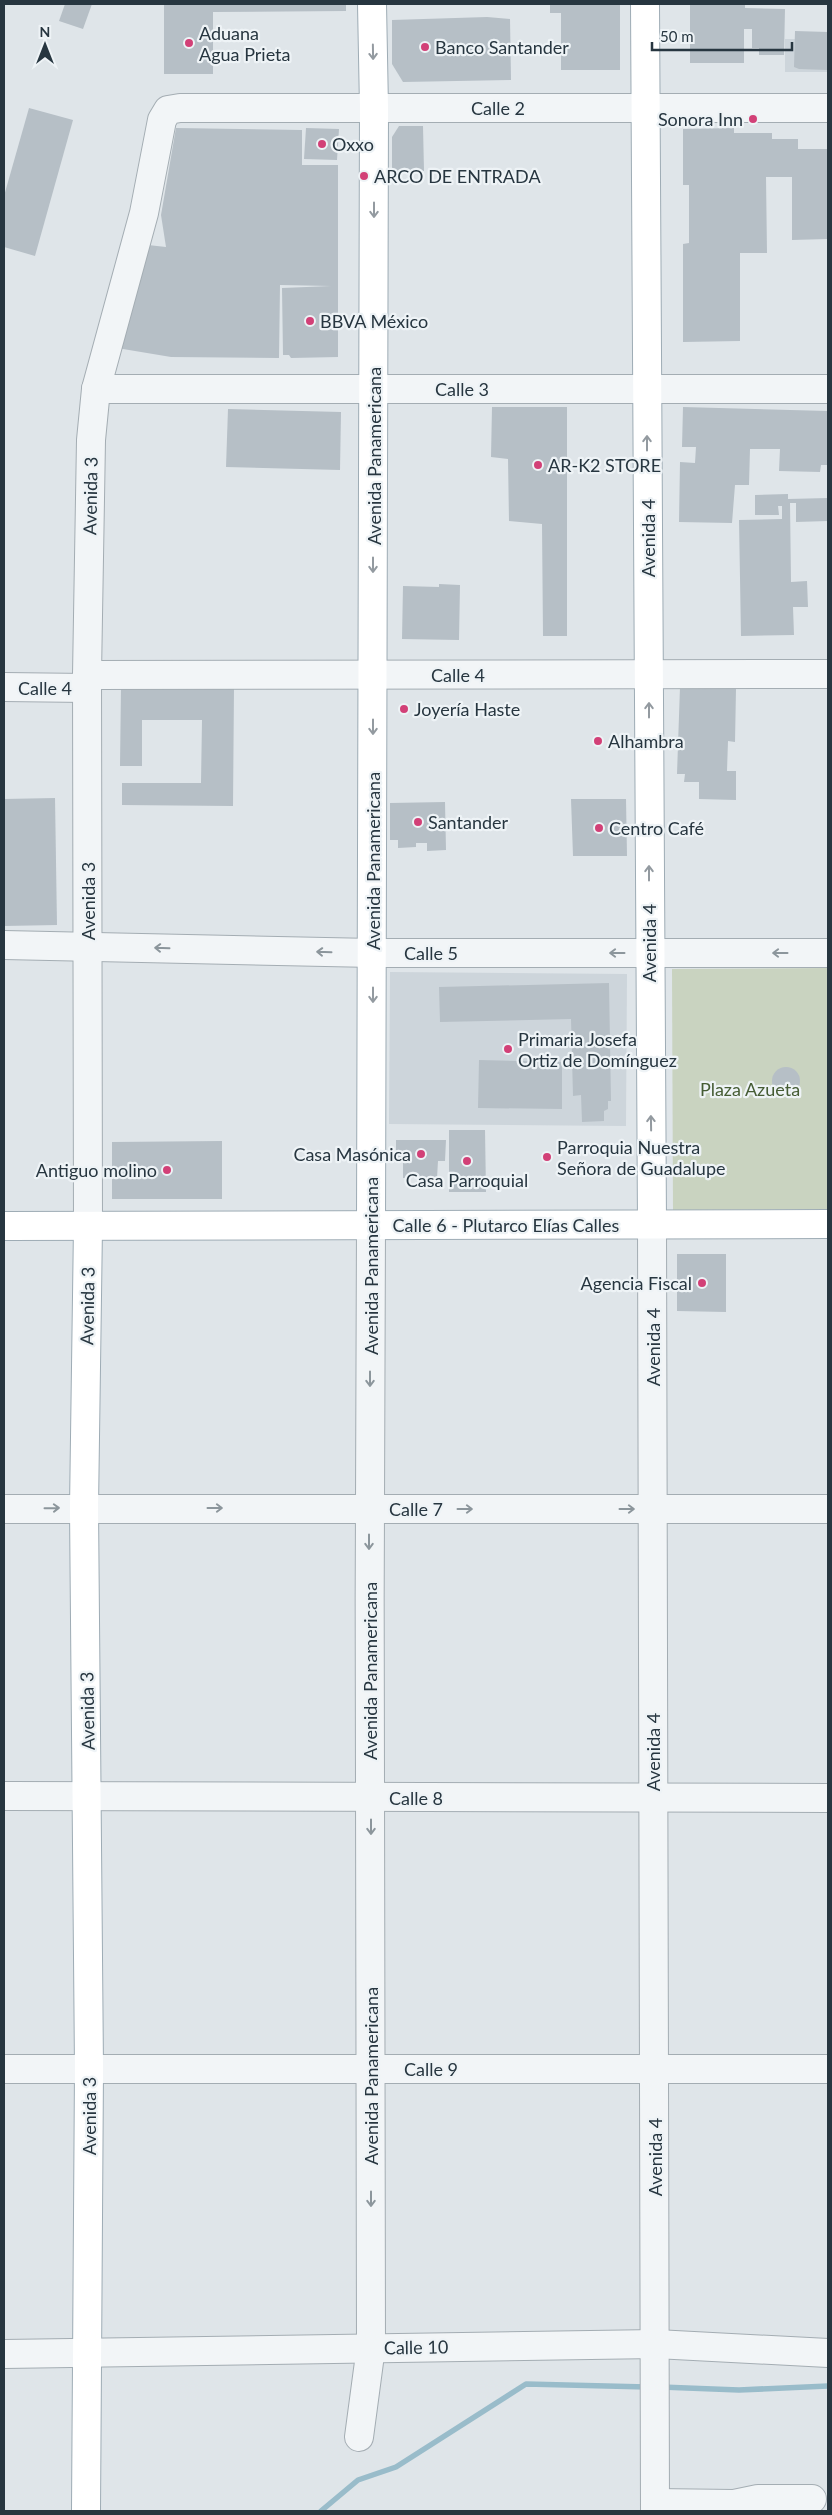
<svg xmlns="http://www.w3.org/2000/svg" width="832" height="2515" font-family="Lato,sans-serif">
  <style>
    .built { fill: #cdd5db }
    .green { fill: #c9d3c0 }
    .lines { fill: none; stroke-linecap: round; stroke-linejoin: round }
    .stream { stroke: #99bcca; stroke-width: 5.5 }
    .building { fill: #b6bfc6 }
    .minor-casing { stroke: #a4adb3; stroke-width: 30 }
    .major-casing { stroke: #9eacb5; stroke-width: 30 }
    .minor { stroke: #f2f5f7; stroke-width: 28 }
    .major { stroke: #fff; stroke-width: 28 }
    .oneway { stroke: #939aa0 }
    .oneway2 { stroke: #8c969c }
    .poi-dot { fill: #d24077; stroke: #eef3f6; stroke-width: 2 }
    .labels { text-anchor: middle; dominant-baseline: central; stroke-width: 4.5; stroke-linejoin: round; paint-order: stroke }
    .poi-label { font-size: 18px; fill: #273640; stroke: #eef3f6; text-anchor: start }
    .street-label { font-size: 18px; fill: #273640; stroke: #eef3f6 }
    .park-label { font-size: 18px; fill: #455c34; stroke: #eef3f6 }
  </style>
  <rect width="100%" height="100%" fill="#dfe5e9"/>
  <g class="built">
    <rect x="785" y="39" width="43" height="33"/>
    <polygon points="390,972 627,974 626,1126 389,1124"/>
  </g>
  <polygon class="green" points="828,968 828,1209 673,1210 672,969"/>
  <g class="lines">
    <g class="stream">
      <polyline points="661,2387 739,2390 828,2386"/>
      <polyline points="321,2511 358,2480 396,2467 526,2384 647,2387"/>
    </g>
  </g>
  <g class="building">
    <polygon points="65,4 92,4 83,29 59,21"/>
    <polygon points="164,4 346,4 346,11 213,12 213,74 164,74"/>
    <polygon points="550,4 620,4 620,70 561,70 561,13 550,13"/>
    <polygon points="690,4 745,4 745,8 785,9 784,55 759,55 759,48 752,48 752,29 744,29 744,63 690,63"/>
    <polygon points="487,17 510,19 511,80 403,82 392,64 392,20"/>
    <polygon points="795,31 828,32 828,70 799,69 794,67"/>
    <polygon points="29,108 73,120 35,256 4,247 4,196"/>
    <polygon points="399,126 423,126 424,171 392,172 392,137"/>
    <polygon points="176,128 302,130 302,165 338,165 338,357 291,358 289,355 283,355 282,288 331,286 280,285 279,358 171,357 117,348 148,245 166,247 161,215"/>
    <polygon points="306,128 339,129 337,160 304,159"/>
    <polygon points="734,128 734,133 772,133 772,139 798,139 798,149 828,149 828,239 792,240 792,177 766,177 767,253 740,253 740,341 683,342 683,244 689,243 689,185 683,185 683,129"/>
    <polygon points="492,407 567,407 567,636 543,636 542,524 509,521 508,459 491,457"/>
    <polygon points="683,407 828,411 828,465 821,465 820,472 779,471 780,449 750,449 749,485 735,485 732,523 679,522 680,462 695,463 696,447 682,447"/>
    <polygon points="228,409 341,412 340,470 226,467"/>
    <polygon points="788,494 788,499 828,498 828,521 796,522 796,503 790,503 791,582 807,581 808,607 793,607 794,635 741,636 739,520 782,519 782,506 778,506 779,515 755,515 755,495"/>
    <polygon points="439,584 460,585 459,640 402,639 403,586 439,587"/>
    <polygon points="121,687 234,688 233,806 122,805 122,783 201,783 202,720 142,720 142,766 120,766"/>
    <polygon points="680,687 736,689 735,742 728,741 727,771 736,771 736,800 699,799 699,782 684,782 685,774 677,774"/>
    <polygon points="55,798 57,925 4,926 4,799"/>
    <polygon points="571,799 626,799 627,856 573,856"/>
    <polygon points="445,802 446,850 427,851 427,843 416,843 416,847 398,848 398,840 390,840 390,803"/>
    <polygon points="609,983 611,1101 608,1101 608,1109 604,1111 604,1121 582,1122 581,1095 573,1096 571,1019 440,1022 439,987"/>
    <polygon points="479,1060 562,1062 562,1109 478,1108"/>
    <circle cx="786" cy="1081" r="14"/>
    <polygon points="449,1130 485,1130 486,1192 449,1192"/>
    <polygon points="396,1140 446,1140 445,1161 438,1161 437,1178 403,1178 403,1160 396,1160"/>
    <polygon points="222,1141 222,1199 112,1199 112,1142"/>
    <polygon points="677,1254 726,1254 726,1312 677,1311"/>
  </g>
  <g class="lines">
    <defs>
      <g id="minor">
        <polyline points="96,389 828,389"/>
        <polyline points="87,675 828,674"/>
        <polyline points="4,687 87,688"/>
        <polyline points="4,945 373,953 828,953"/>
        <polyline points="652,1224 655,2511"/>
        <polyline points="88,1226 87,675 91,440 96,389 144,213 162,120 168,110 180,108 828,108"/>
        <polyline points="4,1509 828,1509"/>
        <polyline points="4,1796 828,1798"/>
        <polyline points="4,2069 828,2069"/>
        <polyline points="4,2354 656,2344 828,2353"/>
        <path d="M 359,2437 L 371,2347 C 371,1973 368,1599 371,1225"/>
        <polyline points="655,2503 734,2504 758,2499 812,2499"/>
      </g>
      <g id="major">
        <polyline points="645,4 652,1224"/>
        <polyline points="371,1225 374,108 372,4"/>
        <polyline points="4,1226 828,1224"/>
        <polyline points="86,2511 89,2069 84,1508 88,1226"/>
      </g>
    </defs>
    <use href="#minor" class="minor-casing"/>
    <use href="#major" class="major-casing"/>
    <use href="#minor" class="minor"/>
    <use href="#major" class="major"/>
  </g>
  <defs><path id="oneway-shaft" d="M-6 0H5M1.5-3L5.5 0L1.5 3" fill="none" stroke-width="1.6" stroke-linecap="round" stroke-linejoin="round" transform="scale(1.25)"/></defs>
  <g class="oneway">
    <use href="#oneway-shaft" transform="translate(373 52) rotate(89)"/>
    <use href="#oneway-shaft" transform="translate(374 210) rotate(90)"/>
    <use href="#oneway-shaft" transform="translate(647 443) rotate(-90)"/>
    <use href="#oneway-shaft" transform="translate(373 565) rotate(90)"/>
    <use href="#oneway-shaft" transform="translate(649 710) rotate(-90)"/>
    <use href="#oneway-shaft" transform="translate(373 727) rotate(90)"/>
    <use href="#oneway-shaft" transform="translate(649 873) rotate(-90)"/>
    <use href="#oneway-shaft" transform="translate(373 995) rotate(90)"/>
    <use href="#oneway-shaft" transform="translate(651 1123) rotate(-91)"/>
  </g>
  <g class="oneway2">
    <use href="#oneway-shaft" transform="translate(162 948) rotate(-178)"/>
    <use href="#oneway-shaft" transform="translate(324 952) rotate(-178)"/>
    <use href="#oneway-shaft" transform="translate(617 953) rotate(180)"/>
    <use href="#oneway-shaft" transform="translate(780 953) rotate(180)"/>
    <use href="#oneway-shaft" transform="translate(370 1379) rotate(90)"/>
    <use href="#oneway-shaft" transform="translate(52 1508) rotate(-1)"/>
    <use href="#oneway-shaft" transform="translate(215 1508)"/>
    <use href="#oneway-shaft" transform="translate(465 1509)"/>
    <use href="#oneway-shaft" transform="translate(627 1509)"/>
    <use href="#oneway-shaft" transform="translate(369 1542) rotate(90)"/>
    <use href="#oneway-shaft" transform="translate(371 1827) rotate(90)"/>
    <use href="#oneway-shaft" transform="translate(371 2199) rotate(90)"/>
  </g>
  <g class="poi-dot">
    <circle cx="189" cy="43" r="5"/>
    <circle cx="425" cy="47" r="5"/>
    <circle cx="753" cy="119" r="5"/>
    <circle cx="322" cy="144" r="5"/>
    <circle cx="364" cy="176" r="5"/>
    <circle cx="310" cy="321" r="5"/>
    <circle cx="538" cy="465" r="5"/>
    <circle cx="404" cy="709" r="5"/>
    <circle cx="598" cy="741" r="5"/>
    <circle cx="418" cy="822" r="5"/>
    <circle cx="599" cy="828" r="5"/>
    <circle cx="508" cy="1049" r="5"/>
    <circle cx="421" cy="1154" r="5"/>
    <circle cx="547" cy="1157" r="5"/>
    <circle cx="467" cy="1161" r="5"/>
    <circle cx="167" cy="1170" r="5"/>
    <circle cx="702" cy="1283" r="5"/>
  </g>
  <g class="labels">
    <g class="poi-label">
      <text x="199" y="33">Aduana<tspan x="199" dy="21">Agua Prieta</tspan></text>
      <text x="435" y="47">Banco Santander</text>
      <text x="743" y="119" text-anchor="end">Sonora Inn</text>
      <text x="332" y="144">Oxxo</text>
      <text x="374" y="176">ARCO DE ENTRADA</text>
      <text x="320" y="321">BBVA México</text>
      <text x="548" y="465">AR-K2 STORE</text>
      <text x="414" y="709">Joyería Haste</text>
      <text x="608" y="741">Alhambra</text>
      <text x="428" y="822">Santander</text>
      <text x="609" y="828">Centro Café</text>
      <text x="518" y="1039">Primaria Josefa<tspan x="518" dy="21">Ortiz de Domínguez</tspan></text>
      <text x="557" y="1147">Parroquia Nuestra<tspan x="557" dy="21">Señora de Guadalupe</tspan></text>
      <text x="411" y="1154" text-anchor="end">Casa Masónica</text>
      <text x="157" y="1170" text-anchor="end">Antiguo molino</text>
      <text x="467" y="1180" text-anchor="middle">Casa Parroquial</text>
      <text x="692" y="1283" text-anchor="end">Agencia Fiscal</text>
    </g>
    <g class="street-label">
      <text x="498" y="108">Calle 2</text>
      <text x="462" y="389">Calle 3</text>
      <text transform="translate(374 456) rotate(-90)">Avenida Panamericana</text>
      <text transform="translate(90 496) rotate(-89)">Avenida 3</text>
      <text transform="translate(648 538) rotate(-90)">Avenida 4</text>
      <text x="458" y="675">Calle 4</text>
      <text x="45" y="688">Calle 4</text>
      <text transform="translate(373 861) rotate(-90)">Avenida Panamericana</text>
      <text transform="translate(88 901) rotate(-90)">Avenida 3</text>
      <text transform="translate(649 943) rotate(-90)">Avenida 4</text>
      <text x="431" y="953">Calle 5</text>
      <text x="506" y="1225">Calle 6 - Plutarco Elías Calles</text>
      <text transform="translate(371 1266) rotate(-90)">Avenida Panamericana</text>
      <text transform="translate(87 1306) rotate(-89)">Avenida 3</text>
      <text transform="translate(653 1347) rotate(-90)">Avenida 4</text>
      <text x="416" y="1509">Calle 7</text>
      <text transform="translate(370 1671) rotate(-90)">Avenida Panamericana</text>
      <text transform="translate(87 1711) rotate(-91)">Avenida 3</text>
      <text transform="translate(653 1752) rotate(-90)">Avenida 4</text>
      <text x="416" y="1798">Calle 8</text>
      <text x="431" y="2069">Calle 9</text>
      <text transform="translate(371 2076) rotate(-90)">Avenida Panamericana</text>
      <text transform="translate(89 2116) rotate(-90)">Avenida 3</text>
      <text transform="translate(655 2157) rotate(-90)">Avenida 4</text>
      <text transform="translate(416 2347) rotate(-1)">Calle 10</text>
    </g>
    <g class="park-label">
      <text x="750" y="1089">Plaza Azueta</text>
    </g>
  </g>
  <rect width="832" height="2515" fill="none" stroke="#273640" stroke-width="10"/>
  <g transform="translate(45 45)" stroke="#eef3f6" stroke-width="4" paint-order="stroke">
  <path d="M0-4L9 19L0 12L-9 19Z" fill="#273640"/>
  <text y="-8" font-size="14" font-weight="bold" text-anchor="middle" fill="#273640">N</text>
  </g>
  <path d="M652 42v8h140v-8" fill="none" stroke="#273640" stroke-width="2.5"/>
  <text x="660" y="42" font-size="15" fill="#273640" stroke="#eef3f6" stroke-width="4" paint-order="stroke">50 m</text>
</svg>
